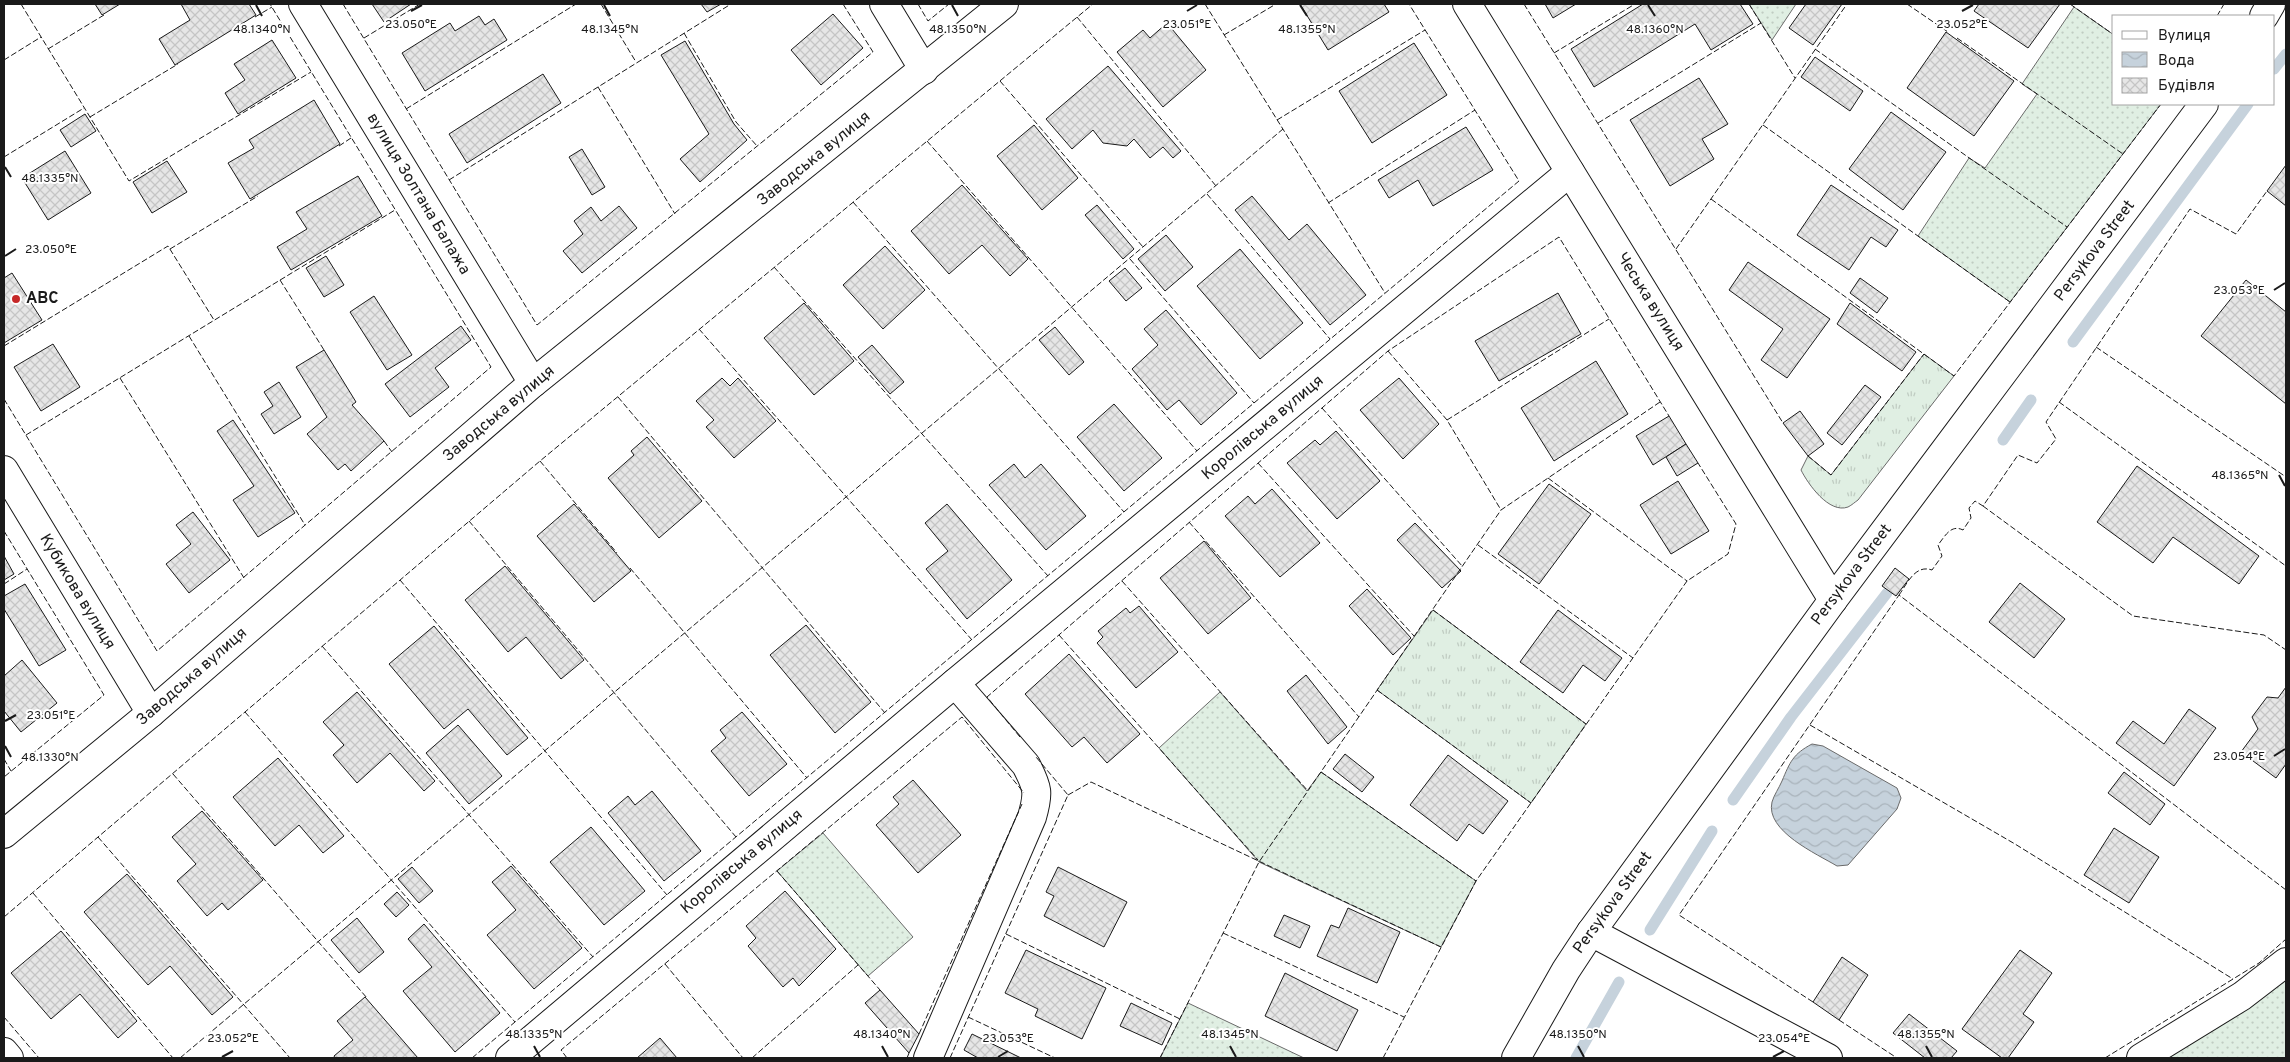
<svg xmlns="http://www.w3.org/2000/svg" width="2290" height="1062" font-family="Overpass,sans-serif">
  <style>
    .grass { fill: url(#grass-tufts); stroke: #6a6a6a }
    .garden { fill: url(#garden-dots); stroke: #6a6a6a }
    .water { fill: url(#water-waves); stroke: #6a6a6a }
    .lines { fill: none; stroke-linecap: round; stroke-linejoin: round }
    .stream { stroke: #c6d2dc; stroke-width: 11 }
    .building { fill: url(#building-cross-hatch); stroke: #1a1a1a }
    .minor-casing { stroke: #1a1a1a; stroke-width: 30 }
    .major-casing { stroke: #1a1a1a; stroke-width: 30 }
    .minor { stroke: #fff; stroke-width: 28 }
    .major { stroke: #fff; stroke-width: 28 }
    .fence { stroke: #1a1a1a; stroke-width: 1; stroke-dasharray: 6 2.5; stroke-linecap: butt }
    .ticks { fill: none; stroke: #1a1a1a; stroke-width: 2 }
    .poi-dot { fill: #c62828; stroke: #fff; stroke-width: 2 }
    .labels { text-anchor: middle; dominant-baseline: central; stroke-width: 4; stroke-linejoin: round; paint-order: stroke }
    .street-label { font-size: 16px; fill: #1a1a1a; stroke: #fff }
    .poi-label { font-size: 16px; font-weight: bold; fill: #1a1a1a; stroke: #fff; text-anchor: start }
    .ticks-label { font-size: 12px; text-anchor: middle; fill: #1a1a1a; stroke: #fff; stroke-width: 4; stroke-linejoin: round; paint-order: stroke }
  </style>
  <defs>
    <pattern id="grass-tufts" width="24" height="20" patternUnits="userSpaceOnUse" patternTransform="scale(1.25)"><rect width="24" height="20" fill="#e0efe3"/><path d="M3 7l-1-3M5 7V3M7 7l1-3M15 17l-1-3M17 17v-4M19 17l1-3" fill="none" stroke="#c0ccc2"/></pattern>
    <pattern id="garden-dots" width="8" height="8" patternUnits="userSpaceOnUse" patternTransform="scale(1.25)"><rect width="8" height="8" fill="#e0efe3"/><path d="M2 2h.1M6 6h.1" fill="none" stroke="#c0ccc2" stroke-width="1.8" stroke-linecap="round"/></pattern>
    <pattern id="water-waves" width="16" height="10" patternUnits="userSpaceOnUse" patternTransform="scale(1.25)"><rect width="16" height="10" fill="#c6d2dc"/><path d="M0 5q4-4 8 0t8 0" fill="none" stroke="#aab4bc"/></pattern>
    <pattern id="building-cross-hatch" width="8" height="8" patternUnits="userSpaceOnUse" patternTransform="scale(1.25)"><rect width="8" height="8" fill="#e6e6e6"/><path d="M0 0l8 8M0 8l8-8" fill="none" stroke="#c5c5c5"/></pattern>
  </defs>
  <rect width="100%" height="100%" fill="#fff"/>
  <g class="grass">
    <path d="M 1924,354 L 1954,376 L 1858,500 C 1855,502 1852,505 1848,507 C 1829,514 1808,484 1801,470 L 1808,456 L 1831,475 Z"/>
    <polygon points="1433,610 1586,724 1531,803 1377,690"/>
  </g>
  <g class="garden">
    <polygon points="1749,4 1796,4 1772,40"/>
    <polygon points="2074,7 2114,35 2114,104 2161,104 2010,302 1918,236 1969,158 1985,168 2037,94 2022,84"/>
    <polygon points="1220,692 1307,791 1321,772 1476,881 1441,947 1259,862 1159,748"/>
    <polygon points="823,833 913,937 868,976 777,871"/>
    <polygon points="2286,978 2286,1058 2164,1058"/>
    <polygon points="1188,1003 1304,1058 1160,1058"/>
  </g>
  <path class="water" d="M 1812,744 L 1823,746 L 1897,788 L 1901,798 L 1897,809 L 1848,865 L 1837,866 C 1817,854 1765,831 1772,802 C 1774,795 1779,788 1782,781 C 1790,762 1793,754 1812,744 Z"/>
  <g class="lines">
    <g class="stream">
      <polyline points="2274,69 2286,54"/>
      <polyline points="2073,342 2248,104"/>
      <polyline points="2003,440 2031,400"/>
      <polyline points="1733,800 1791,717 1887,593"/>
      <polyline points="1650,930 1712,831"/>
      <polyline points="1576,1058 1619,982"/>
    </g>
  </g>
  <g class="building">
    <polygon points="95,4 120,4 102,15"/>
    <polygon points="181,4 249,4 256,15 175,65 159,39 190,20"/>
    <polygon points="372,4 411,4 384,22"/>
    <polygon points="701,4 721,4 707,12"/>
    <polygon points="1300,4 1384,4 1389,12 1328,50"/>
    <polygon points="1545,4 1576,4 1553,18"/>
    <polygon points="1643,4 1740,4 1753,24 1711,50 1695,24 1594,87 1571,49"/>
    <polygon points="1806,4 1842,4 1813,45 1789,28"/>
    <polygon points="1979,4 2060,4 2028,48 1974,11"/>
    <polygon points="833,14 863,48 821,85 791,50"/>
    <polygon points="479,16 485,25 494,19 507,40 425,91 402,53 450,23 455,31"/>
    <polygon points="1167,23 1206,70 1163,107 1117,52 1143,30 1150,38"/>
    <polygon points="1946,32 2014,81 1974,136 1907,88"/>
    <polygon points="272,40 296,78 238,114 225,93 245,80 234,64"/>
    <polygon points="685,41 734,124 747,140 700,182 680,159 709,134 661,55"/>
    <polygon points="1414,43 1447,95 1372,143 1339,91"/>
    <polygon points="1815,57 1863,91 1850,111 1801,77"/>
    <polygon points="1108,66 1181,151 1173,158 1163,147 1150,158 1134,139 1127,146 1103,143 1093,130 1072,149 1046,119"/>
    <polygon points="543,74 561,103 467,163 449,134"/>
    <polygon points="1699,78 1728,124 1702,139 1714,159 1670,186 1630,120"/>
    <polygon points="314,100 340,144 250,199 228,163 254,148 249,140"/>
    <polygon points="1891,112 1946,152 1903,210 1849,169"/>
    <polygon points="85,114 96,131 71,147 60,130"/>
    <polygon points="1034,125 1078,178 1042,210 997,156"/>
    <polygon points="1466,127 1493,170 1433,206 1418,180 1389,198 1378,180"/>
    <polygon points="582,149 605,187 592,195 569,157"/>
    <polygon points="65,151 91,193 48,220 22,178"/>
    <polygon points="167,161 187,192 152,213 133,182"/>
    <polygon points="2286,165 2286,206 2267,191"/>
    <polygon points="358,176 382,216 291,270 277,247 307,229 296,212"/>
    <polygon points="962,185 1028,259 1010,276 982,245 949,274 911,231"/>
    <polygon points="1831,185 1898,230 1886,247 1871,237 1849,270 1797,235"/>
    <polygon points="1252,196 1289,240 1307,224 1366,295 1330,325 1235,210"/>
    <polygon points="1097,205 1134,249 1123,259 1085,215"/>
    <polygon points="619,206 637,228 582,273 563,251 583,234 574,221 591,207 601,221"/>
    <polygon points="1166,235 1193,267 1165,291 1138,259"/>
    <polygon points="885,246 925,290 883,329 843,285"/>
    <polygon points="1240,249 1303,323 1260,359 1197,286"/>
    <polygon points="326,256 344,285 324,297 306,268"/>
    <polygon points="1748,262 1830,319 1787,378 1761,360 1783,329 1729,290"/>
    <polygon points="1125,268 1142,288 1126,301 1109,281"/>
    <polygon points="12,273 42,320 4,343 4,278"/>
    <polygon points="1860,278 1888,298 1877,313 1850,293"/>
    <polygon points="2246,280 2286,312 2286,404 2201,336"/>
    <polygon points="1558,293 1581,334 1499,381 1475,341"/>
    <polygon points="374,296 412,355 387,370 350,312"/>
    <polygon points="804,303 854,361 814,395 764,338"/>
    <polygon points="1850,303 1916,352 1902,371 1837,324"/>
    <polygon points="1166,310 1237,393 1201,425 1179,400 1167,410 1132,369 1158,345 1144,329"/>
    <polygon points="461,326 471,340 435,368 449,387 410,417 385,384"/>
    <polygon points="1055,327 1084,362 1069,375 1039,340"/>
    <polygon points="53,344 80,387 41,411 14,367"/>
    <polygon points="872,345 904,382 890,394 858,357"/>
    <polygon points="324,350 356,402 352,405 384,441 351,471 345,464 338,470 307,434 327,417 296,367"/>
    <polygon points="1596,361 1628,414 1554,461 1521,408"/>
    <polygon points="722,378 730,386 738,378 776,421 734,458 706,427 714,420 696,401"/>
    <polygon points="1399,378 1439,424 1403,459 1360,410"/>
    <polygon points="279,382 301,417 274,434 261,414 273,406 264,392"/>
    <polygon points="1865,385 1881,397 1842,445 1827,433"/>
    <polygon points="1114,404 1162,458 1124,491 1077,437"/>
    <polygon points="1800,411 1824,444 1808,456 1783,423"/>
    <polygon points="1669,416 1686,444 1653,465 1636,436"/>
    <polygon points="233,420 295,513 258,537 233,500 254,486 217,431"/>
    <polygon points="1336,431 1380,481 1337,519 1287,463 1315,440 1320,445"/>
    <polygon points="647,437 702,501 659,538 608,478 634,455 631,451"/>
    <polygon points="1686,444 1698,463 1677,476 1666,457"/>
    <polygon points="1014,464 1025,478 1041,464 1086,516 1046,550 989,485"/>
    <polygon points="2137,466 2259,556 2239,584 2173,537 2153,563 2097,522"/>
    <polygon points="1678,481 1709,531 1671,554 1640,505"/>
    <polygon points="1549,484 1591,514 1539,584 1498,554"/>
    <polygon points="1272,489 1320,543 1280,577 1225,516 1248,496 1255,504"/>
    <polygon points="574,504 631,571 594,602 537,536"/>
    <polygon points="947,504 1012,580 967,619 926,569 948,551 925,523"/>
    <polygon points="193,512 230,560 189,593 166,564 191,544 176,525"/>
    <polygon points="1415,523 1461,571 1442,588 1397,540"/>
    <polygon points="1204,541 1251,598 1208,634 1160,578"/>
    <polygon points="4,556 14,574 4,580"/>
    <polygon points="505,566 584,660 561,679 526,637 508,652 465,600"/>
    <polygon points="1895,568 1909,579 1896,596 1882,586"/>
    <polygon points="2020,583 2065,619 2034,658 1989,622"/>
    <polygon points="25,584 66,650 39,666 4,609 4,596"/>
    <polygon points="1367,589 1411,638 1393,655 1349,606"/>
    <polygon points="1139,606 1178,652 1136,688 1097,643 1103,637 1098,631 1126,608 1130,613"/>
    <polygon points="1558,610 1622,658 1605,681 1583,665 1563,693 1520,662"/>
    <polygon points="806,625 871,702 835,733 770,655"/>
    <polygon points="434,626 528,738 507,755 468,709 444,729 389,664"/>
    <polygon points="1069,654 1140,734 1107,763 1084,737 1072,747 1025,694"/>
    <polygon points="22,660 57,703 21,732 4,711 4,676"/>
    <polygon points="1306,675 1347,727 1328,744 1287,691"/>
    <polygon points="2286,687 2286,764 2276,778 2241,752 2258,729 2252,717 2267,697 2278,698"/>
    <polygon points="357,692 435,781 424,791 390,753 357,783 333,755 344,745 323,722"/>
    <polygon points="2189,709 2216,728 2174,786 2116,743 2133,721 2164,744"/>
    <polygon points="742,712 787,764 749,796 711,751 726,738 720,730"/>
    <polygon points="458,725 502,776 469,804 426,753"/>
    <polygon points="1345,754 1374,777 1362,792 1333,769"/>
    <polygon points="1448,755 1508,801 1483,834 1469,824 1457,841 1410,805"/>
    <polygon points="278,758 344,836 323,853 299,825 275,846 233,797"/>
    <polygon points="2124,772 2165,804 2150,825 2108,793"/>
    <polygon points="913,780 961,835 918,873 876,825 899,804 893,797"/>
    <polygon points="652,791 701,851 664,881 608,813 628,796 635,805"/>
    <polygon points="202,811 263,880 228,910 222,903 207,916 177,881 196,864 172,837"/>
    <polygon points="591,827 645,891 604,925 550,862"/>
    <polygon points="2114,828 2159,857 2129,903 2084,875"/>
    <polygon points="511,866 582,948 534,989 487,935 516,910 492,882"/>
    <polygon points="412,867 433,891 419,903 398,879"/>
    <polygon points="1058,867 1127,902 1104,947 1044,916 1054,896 1046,892"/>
    <polygon points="127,874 233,997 212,1015 170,966 148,985 84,912"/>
    <polygon points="785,891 836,949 799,986 793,978 783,987 748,946 756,938 746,926"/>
    <polygon points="397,892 409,905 396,917 384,904"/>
    <polygon points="1348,908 1400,932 1377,983 1317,956 1331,925 1339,928"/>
    <polygon points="1284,915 1310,926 1300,948 1274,936"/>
    <polygon points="357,918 384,952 359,973 331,940"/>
    <polygon points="424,924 500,1013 455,1052 403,991 432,967 408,939"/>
    <polygon points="61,931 137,1021 118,1038 80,994 51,1019 11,973"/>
    <polygon points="1026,950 1106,988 1082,1039 1035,1016 1038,1009 1005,993"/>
    <polygon points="2020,950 2052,973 2023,1014 2034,1022 2008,1058 2002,1058 1962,1029"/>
    <polygon points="1842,957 1868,975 1839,1020 1813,1002"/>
    <polygon points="1285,973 1358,1010 1337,1051 1265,1016"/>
    <polygon points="880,990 919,1034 909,1053 865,1003"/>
    <polygon points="365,997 418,1058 335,1058 334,1056 353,1040 337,1021"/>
    <polygon points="1131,1003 1172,1023 1162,1045 1120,1026"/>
    <polygon points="1909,1014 1957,1051 1951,1058 1925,1058 1893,1033"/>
    <polygon points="972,1034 1021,1058 978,1058 964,1050"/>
    <polygon points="660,1038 677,1058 637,1058"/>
  </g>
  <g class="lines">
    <defs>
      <g id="minor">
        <polyline points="303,4 533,383"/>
        <polyline points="884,4 924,70"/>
        <polyline points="1467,4 1833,600"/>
        <polyline points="4,470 151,713"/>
        <polyline points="4,834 151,713 533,383 1004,4"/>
        <polyline points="1591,932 1828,1058"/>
        <polyline points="4,1052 9,1058"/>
        <polyline points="510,1058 955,683 1570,172"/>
        <path d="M 928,1058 L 1032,817 C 1039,793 1038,788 1026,765 L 955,683"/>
        <polyline points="2141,1058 2242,996 2286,962"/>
      </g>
      <g id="major">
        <polyline points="2264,16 2271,4"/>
        <polyline points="1516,1058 1566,970 1591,932 1833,600 2204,104"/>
      </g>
    </defs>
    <use href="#minor" class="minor-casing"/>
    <use href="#major" class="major-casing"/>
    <use href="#minor" class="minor"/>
    <use href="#major" class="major"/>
    <g class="fence">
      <polyline points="21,4 129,181 311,72"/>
      <polyline points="343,4 537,325 873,52 843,4"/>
      <polyline points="601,4 636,62"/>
      <polyline points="918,4 928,21 949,4"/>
      <polyline points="1205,4 1385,293"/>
      <polyline points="1524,4 1783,423"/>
      <polyline points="1749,4 1795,78"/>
      <polyline points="1907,4 1948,32"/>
      <polyline points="2070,4 2114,35"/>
      <polyline points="2217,16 2224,4"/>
      <polyline points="255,17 272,7"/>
      <polyline points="1077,17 1216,186"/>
      <polyline points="684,33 736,122 757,146"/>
      <polyline points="1224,35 1276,4"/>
      <polyline points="364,38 420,4"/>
      <polyline points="1957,38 2123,154"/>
      <polyline points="48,49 104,15"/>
      <polyline points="1815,49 2067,227"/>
      <polyline points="1554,53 1635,4"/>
      <polyline points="4,60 41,37"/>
      <polyline points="1000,81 1143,247"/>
      <polyline points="598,87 675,214"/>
      <polyline points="406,109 576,4"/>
      <polyline points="90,117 178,64"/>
      <polyline points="1277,120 1425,30"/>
      <polyline points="1598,123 1761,23"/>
      <polyline points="1763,125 2010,302"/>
      <polyline points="927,141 1197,451"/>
      <polyline points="339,146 351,138"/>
      <polyline points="4,157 84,108"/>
      <polyline points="449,180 731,4"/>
      <polyline points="1207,194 1330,339"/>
      <polyline points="1711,199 1954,376 2161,104"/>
      <polyline points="853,202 1124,512"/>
      <polyline points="1328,203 1475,110"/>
      <polyline points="170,249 258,196"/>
      <polyline points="1676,249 1847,4"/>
      <polyline points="1130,259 1254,403"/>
      <polyline points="774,267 1048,576"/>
      <polyline points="280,280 324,350"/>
      <polyline points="699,329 972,640"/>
      <polyline points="189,336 305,525"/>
      <polyline points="4,346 168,246 214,320"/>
      <polyline points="2096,347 2286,477"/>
      <polyline points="1388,351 1447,420 1501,510"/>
      <polyline points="120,378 244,578"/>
      <polyline points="618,397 885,713"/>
      <polyline points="4,399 157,651 491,367 270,4"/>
      <polyline points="2059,402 2286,566"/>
      <polyline points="1322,408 1463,567"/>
      <polyline points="1447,420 1609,319"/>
      <polyline points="26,435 395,210"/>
      <polyline points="384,441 392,452"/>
      <polyline points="1808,456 1831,475 1924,354"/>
      <polyline points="540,461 617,553"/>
      <polyline points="1258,463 1414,636"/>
      <polyline points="1548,478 1687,581"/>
      <polyline points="1983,506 2133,616 2264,635 2286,650"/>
      <polyline points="469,521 736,837"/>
      <polyline points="1189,522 1359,717"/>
      <polyline points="4,531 104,695 4,777"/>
      <polyline points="1478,545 1633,658"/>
      <polyline points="630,568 807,778"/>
      <polyline points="400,580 667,895"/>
      <polyline points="1122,581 1308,791"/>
      <polyline points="4,584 27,569"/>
      <path d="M 1899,595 C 1907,584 1915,564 1932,570 L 1942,556 L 1938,545 C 1945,536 1951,524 1963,530 L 1971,518 L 1969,508 L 1975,501 L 1983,506 L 2018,455 L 2037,463 L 2056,439 L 2046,422 L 2190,209 L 2236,234 L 2267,191"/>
      <polyline points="1433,610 1586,724"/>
      <polyline points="1059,635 1258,860"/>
      <polyline points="322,646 593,957"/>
      <polyline points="1377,690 1531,803"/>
      <polyline points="245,712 515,1022"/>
      <polyline points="1810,725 2015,844 2233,979"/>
      <polyline points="1020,737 987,697 1388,351 1559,237 1669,416"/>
      <polyline points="4,759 11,771"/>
      <polyline points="1321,772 1476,881"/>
      <polyline points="173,774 367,998"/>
      <polyline points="1068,795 1091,782 1441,947"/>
      <polyline points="98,837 290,1058"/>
      <polyline points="777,871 880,990"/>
      <polyline points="33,893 173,1058"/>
      <polyline points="4,917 540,461 1093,4"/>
      <polyline points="1223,933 1404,1017"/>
      <polyline points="1006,934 1180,1019"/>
      <polyline points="665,964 743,1058"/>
      <polyline points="1813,1002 1679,915 1899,595 2286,890"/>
      <polyline points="4,1017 39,1058"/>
      <polyline points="968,1017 1055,1058"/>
      <polyline points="1839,1020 1897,1058"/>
      <polyline points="919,1034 1022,804"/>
      <polyline points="180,1058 1283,129"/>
      <polyline points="472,1058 1519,181 1409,4"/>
      <polyline points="567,1058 561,1050 962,717 1024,793"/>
      <polyline points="752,1058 858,965"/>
      <polyline points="907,1058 909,1053"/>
      <polyline points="950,1058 1068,795 1036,757"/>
      <polyline points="1160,1058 1259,862 1501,510 1660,402"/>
      <polyline points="1383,1058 1476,881 1687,581 1728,554 1736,524 1698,463"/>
      <polyline points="2105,1058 2259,963 2286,939"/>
    </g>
  </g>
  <path class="ticks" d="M 256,5 L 262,16M 604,5 L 610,16M 952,5 L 958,16M 1300,5 L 1307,16M 1648,5 L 1655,16M 411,11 L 422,5M 1187,11 L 1197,5M 1962,11 L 1973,5M 5,167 L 11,177M 5,256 L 16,249M 2274,290 L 2285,283M 2279,475 L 2285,486M 5,721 L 16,715M 5,746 L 11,757M 2274,756 L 2285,749M 534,1046 L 540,1057M 882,1046 L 888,1057M 1230,1046 L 1236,1057M 1578,1046 L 1584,1057M 1926,1046 L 1932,1057M 222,1057 L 233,1051M 998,1057 L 1008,1051M 1773,1057 L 1784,1051"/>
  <circle class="poi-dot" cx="16" cy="299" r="5"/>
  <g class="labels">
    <g class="street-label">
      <text transform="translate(814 159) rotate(-39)">Заводська вулиця</text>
      <text transform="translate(418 194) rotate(59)">вулиця Золтана Балажа</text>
      <text transform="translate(2095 251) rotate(-53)">Persykova Street</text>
      <text transform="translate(1650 302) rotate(58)">Чеська вулиця</text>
      <text transform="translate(499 414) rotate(-40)">Заводська вулиця</text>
      <text transform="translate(1263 428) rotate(-40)">Королівська вулиця</text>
      <text transform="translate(1852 575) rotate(-53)">Persykova Street</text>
      <text transform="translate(77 592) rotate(59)">Кубикова вулиця</text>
      <text transform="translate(192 677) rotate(-41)">Заводська вулиця</text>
      <text transform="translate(742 862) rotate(-40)">Королівська вулиця</text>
      <text transform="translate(1613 903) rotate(-54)">Persykova Street</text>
    </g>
    <g class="poi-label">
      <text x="26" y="299">ABC</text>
    </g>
  </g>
  <g class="ticks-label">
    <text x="411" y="28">23.050°E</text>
    <text x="1187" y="28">23.051°E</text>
    <text x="1962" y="28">23.052°E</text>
    <text x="1307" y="33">48.1355°N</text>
    <text x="262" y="33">48.1340°N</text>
    <text x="610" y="33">48.1345°N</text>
    <text x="958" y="33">48.1350°N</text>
    <text x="1655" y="33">48.1360°N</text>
    <text x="50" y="182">48.1335°N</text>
    <text x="51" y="253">23.050°E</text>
    <text x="2239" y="294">23.053°E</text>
    <text x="2240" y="479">48.1365°N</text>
    <text x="51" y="719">23.051°E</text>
    <text x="2239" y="760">23.054°E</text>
    <text x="50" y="761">48.1330°N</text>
    <text x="534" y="1038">48.1335°N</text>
    <text x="882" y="1038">48.1340°N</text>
    <text x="1230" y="1038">48.1345°N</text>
    <text x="1578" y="1038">48.1350°N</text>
    <text x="1926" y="1038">48.1355°N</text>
    <text x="233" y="1042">23.052°E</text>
    <text x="1008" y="1042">23.053°E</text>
    <text x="1784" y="1042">23.054°E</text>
  </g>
  <rect width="2290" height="1062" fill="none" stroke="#1a1a1a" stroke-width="10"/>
  <rect x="2112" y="15" width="162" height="90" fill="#ffffff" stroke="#a3a3a3"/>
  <rect x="2122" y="31" width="25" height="8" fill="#ffffff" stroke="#a3a3a3"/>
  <text x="2158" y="40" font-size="15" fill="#1a1a1a">Вулиця</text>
  <rect x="2122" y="52" width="25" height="15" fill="url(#water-waves)" stroke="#a3a3a3"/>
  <text x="2158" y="65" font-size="15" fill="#1a1a1a">Вода</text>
  <rect x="2122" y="78" width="25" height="15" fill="url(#building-cross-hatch)" stroke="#a3a3a3"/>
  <text x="2158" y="90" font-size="15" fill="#1a1a1a">Будівля</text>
</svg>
